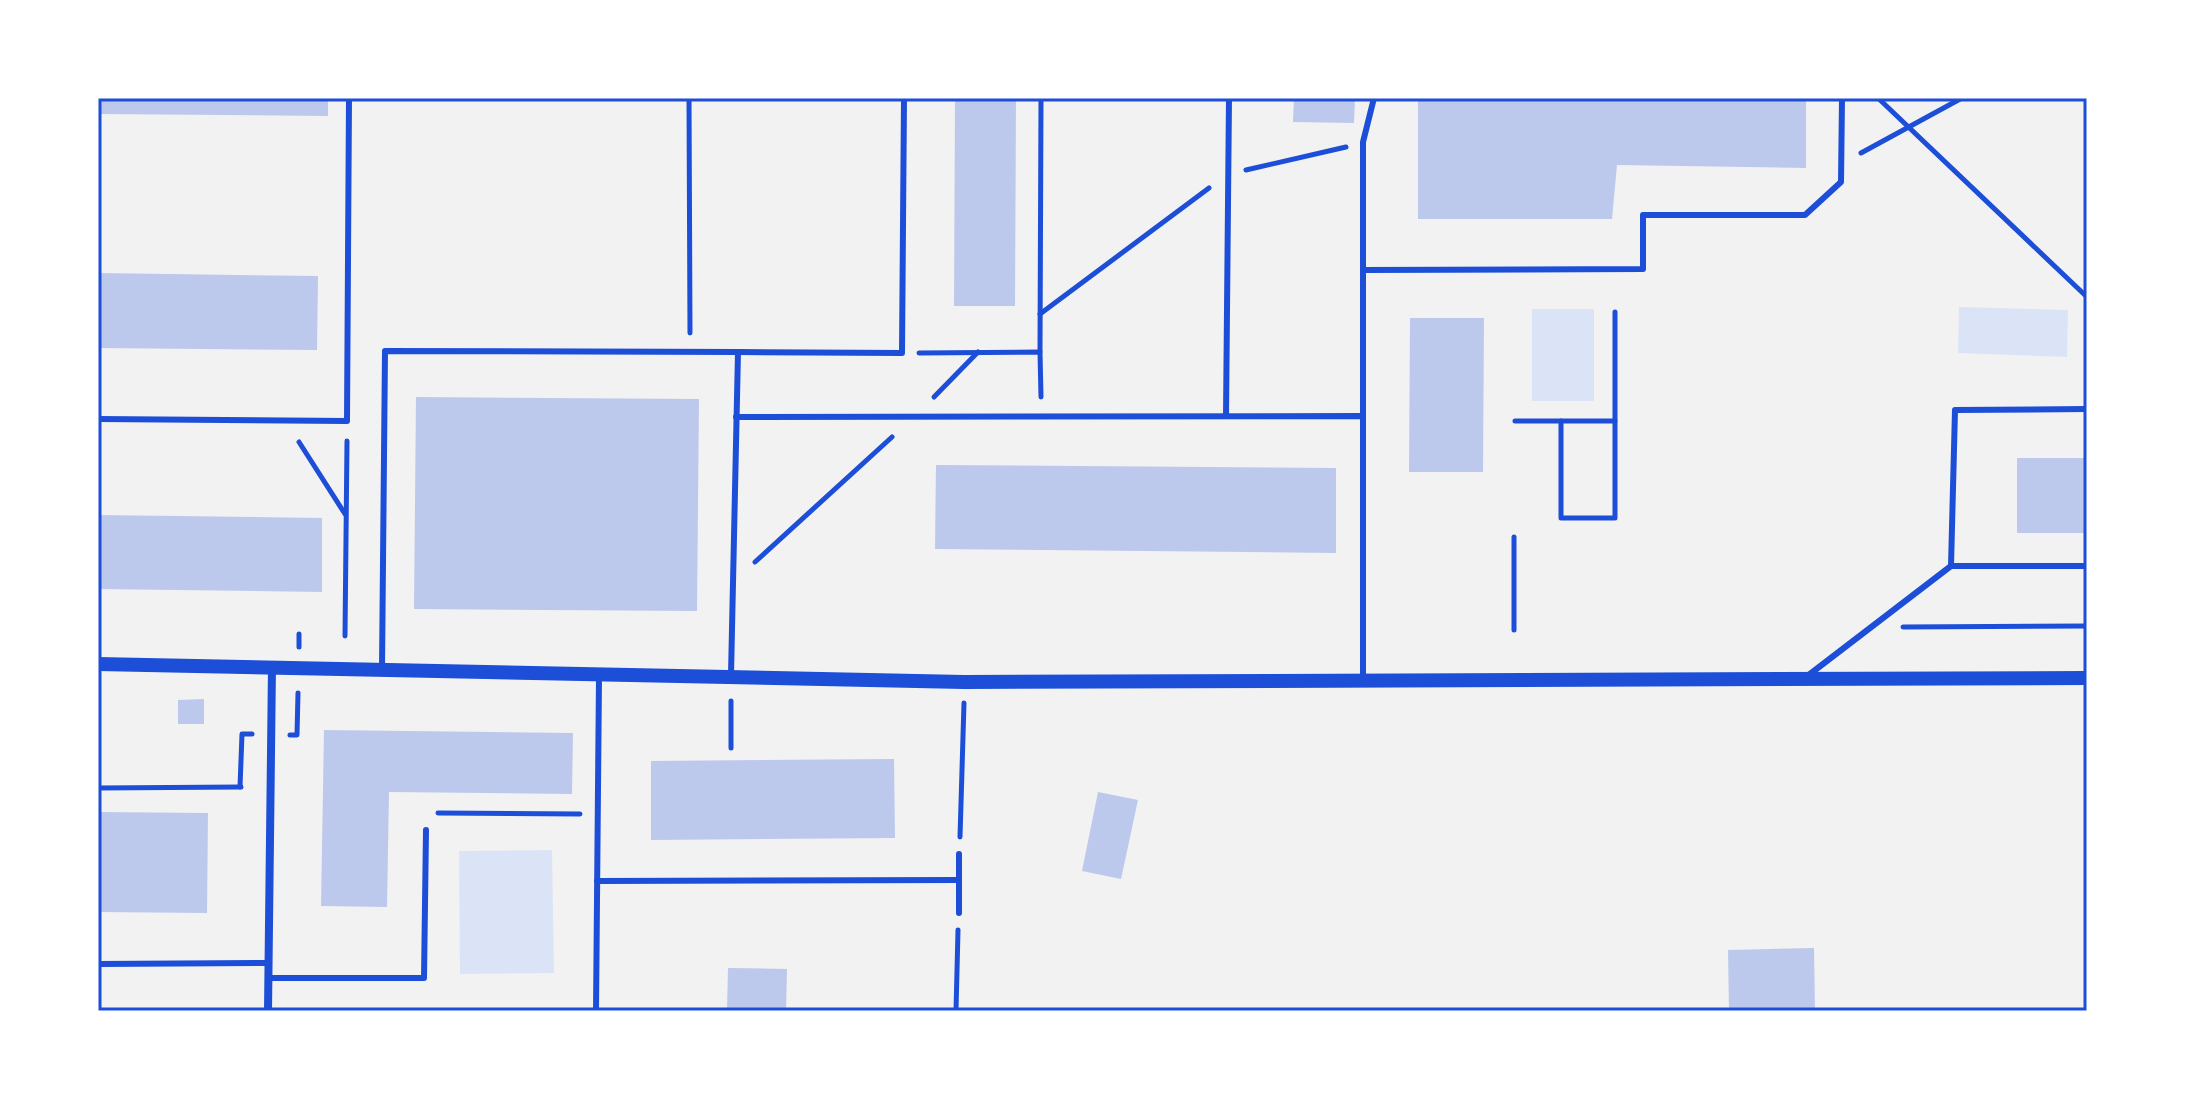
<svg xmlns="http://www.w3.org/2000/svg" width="2185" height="1109" font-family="Mulish,sans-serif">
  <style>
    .green { fill: #dbe4f7 }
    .building { fill: #bdc9ec }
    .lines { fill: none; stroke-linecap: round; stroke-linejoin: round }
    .path { stroke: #1d4ed8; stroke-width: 5 }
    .service { stroke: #1d4ed8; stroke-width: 6 }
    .minor { stroke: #1d4ed8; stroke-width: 8 }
    .tertiary { stroke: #1d4ed8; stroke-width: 14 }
    .neatline { fill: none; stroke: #1d4ed8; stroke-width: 3 }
  </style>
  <rect width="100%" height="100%" fill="#f2f2f2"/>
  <g class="green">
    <polygon points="1959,307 2068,310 2067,357 1958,353"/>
    <rect x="1532" y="309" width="62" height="92"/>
    <polygon points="552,850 554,973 460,974 459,851"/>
  </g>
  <g class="building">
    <polygon points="98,98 328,98 328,116 98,114"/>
    <polygon points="955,98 1016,98 1015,306 954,306"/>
    <polygon points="1294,98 1355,98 1354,123 1293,122"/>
    <polygon points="1418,98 1806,98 1806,168 1617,165 1612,219 1418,219"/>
    <polygon points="98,273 318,276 317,350 98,348"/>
    <polygon points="1410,318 1484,318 1483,472 1409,472"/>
    <polygon points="416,397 699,399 697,611 414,609"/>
    <rect x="2017" y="458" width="70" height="75"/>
    <polygon points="936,465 1336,468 1336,553 935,549"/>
    <polygon points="98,515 322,518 322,592 98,589"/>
    <polygon points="204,699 204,724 178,724 178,700"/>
    <polygon points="324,730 573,733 572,794 389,792 387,907 321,906"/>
    <polygon points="894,759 895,838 651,840 651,761"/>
    <polygon points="1098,792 1138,800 1121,879 1082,871"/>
    <polygon points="98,812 208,813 207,913 98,912"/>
    <polygon points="1814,948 1815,1011 1729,1011 1728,950"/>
    <polygon points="728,968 787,969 786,1011 727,1011"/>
  </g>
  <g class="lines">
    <g class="path">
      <polyline points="689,98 690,333"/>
      <polyline points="1878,98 2087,297"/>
      <polyline points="1861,153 1962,98"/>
      <polyline points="1246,170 1346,147"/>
      <polyline points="1040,314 1209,188"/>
      <polyline points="1040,352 1041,98"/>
      <polyline points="919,353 1040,352 1041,397"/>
      <polyline points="934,397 978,352"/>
      <polyline points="1515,421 1615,421 1615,312"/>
      <polyline points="1561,421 1561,518 1615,518 1615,421"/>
      <polyline points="299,442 345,514"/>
      <polyline points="1514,537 1514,630"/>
      <polyline points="755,562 892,437"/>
      <polyline points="1903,627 2087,626"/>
      <polyline points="299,634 299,647"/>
      <polyline points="345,636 347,441"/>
      <polyline points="290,735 297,735 298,693"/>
      <polyline points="731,748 731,701"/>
      <polyline points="240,787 242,734 252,734"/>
      <polyline points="98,788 241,787"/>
      <polyline points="438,813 580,814"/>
      <polyline points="960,837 964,703"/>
      <polyline points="956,1011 958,930"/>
    </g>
    <g class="service">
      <polyline points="1363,270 1643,269 1643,215 1805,215 1841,182 1842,98"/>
      <polyline points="738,352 902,353 904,98"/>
      <polyline points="1226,416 1229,98"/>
      <polyline points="1363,416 1363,142 1374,98"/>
      <polyline points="736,417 1363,416 1363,681"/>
      <polyline points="98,419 347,421 349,98"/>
      <polyline points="1951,566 2087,566"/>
      <polyline points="382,668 385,351 738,352 731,675"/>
      <polyline points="1806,677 1951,566 1955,410 2087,409"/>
      <polyline points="597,881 959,880"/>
      <polyline points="959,913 959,854"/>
      <polyline points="98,964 269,963"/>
      <polyline points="268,978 424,978 426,830"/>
      <polyline points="596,1011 599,677"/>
    </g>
    <polyline class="minor" points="268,1011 272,666"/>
    <polyline class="tertiary" points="98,664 964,682 2087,678"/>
  </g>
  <rect width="2185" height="1109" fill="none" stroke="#ffffff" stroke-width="200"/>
  <rect x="100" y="100" width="1985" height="909" class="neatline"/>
</svg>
